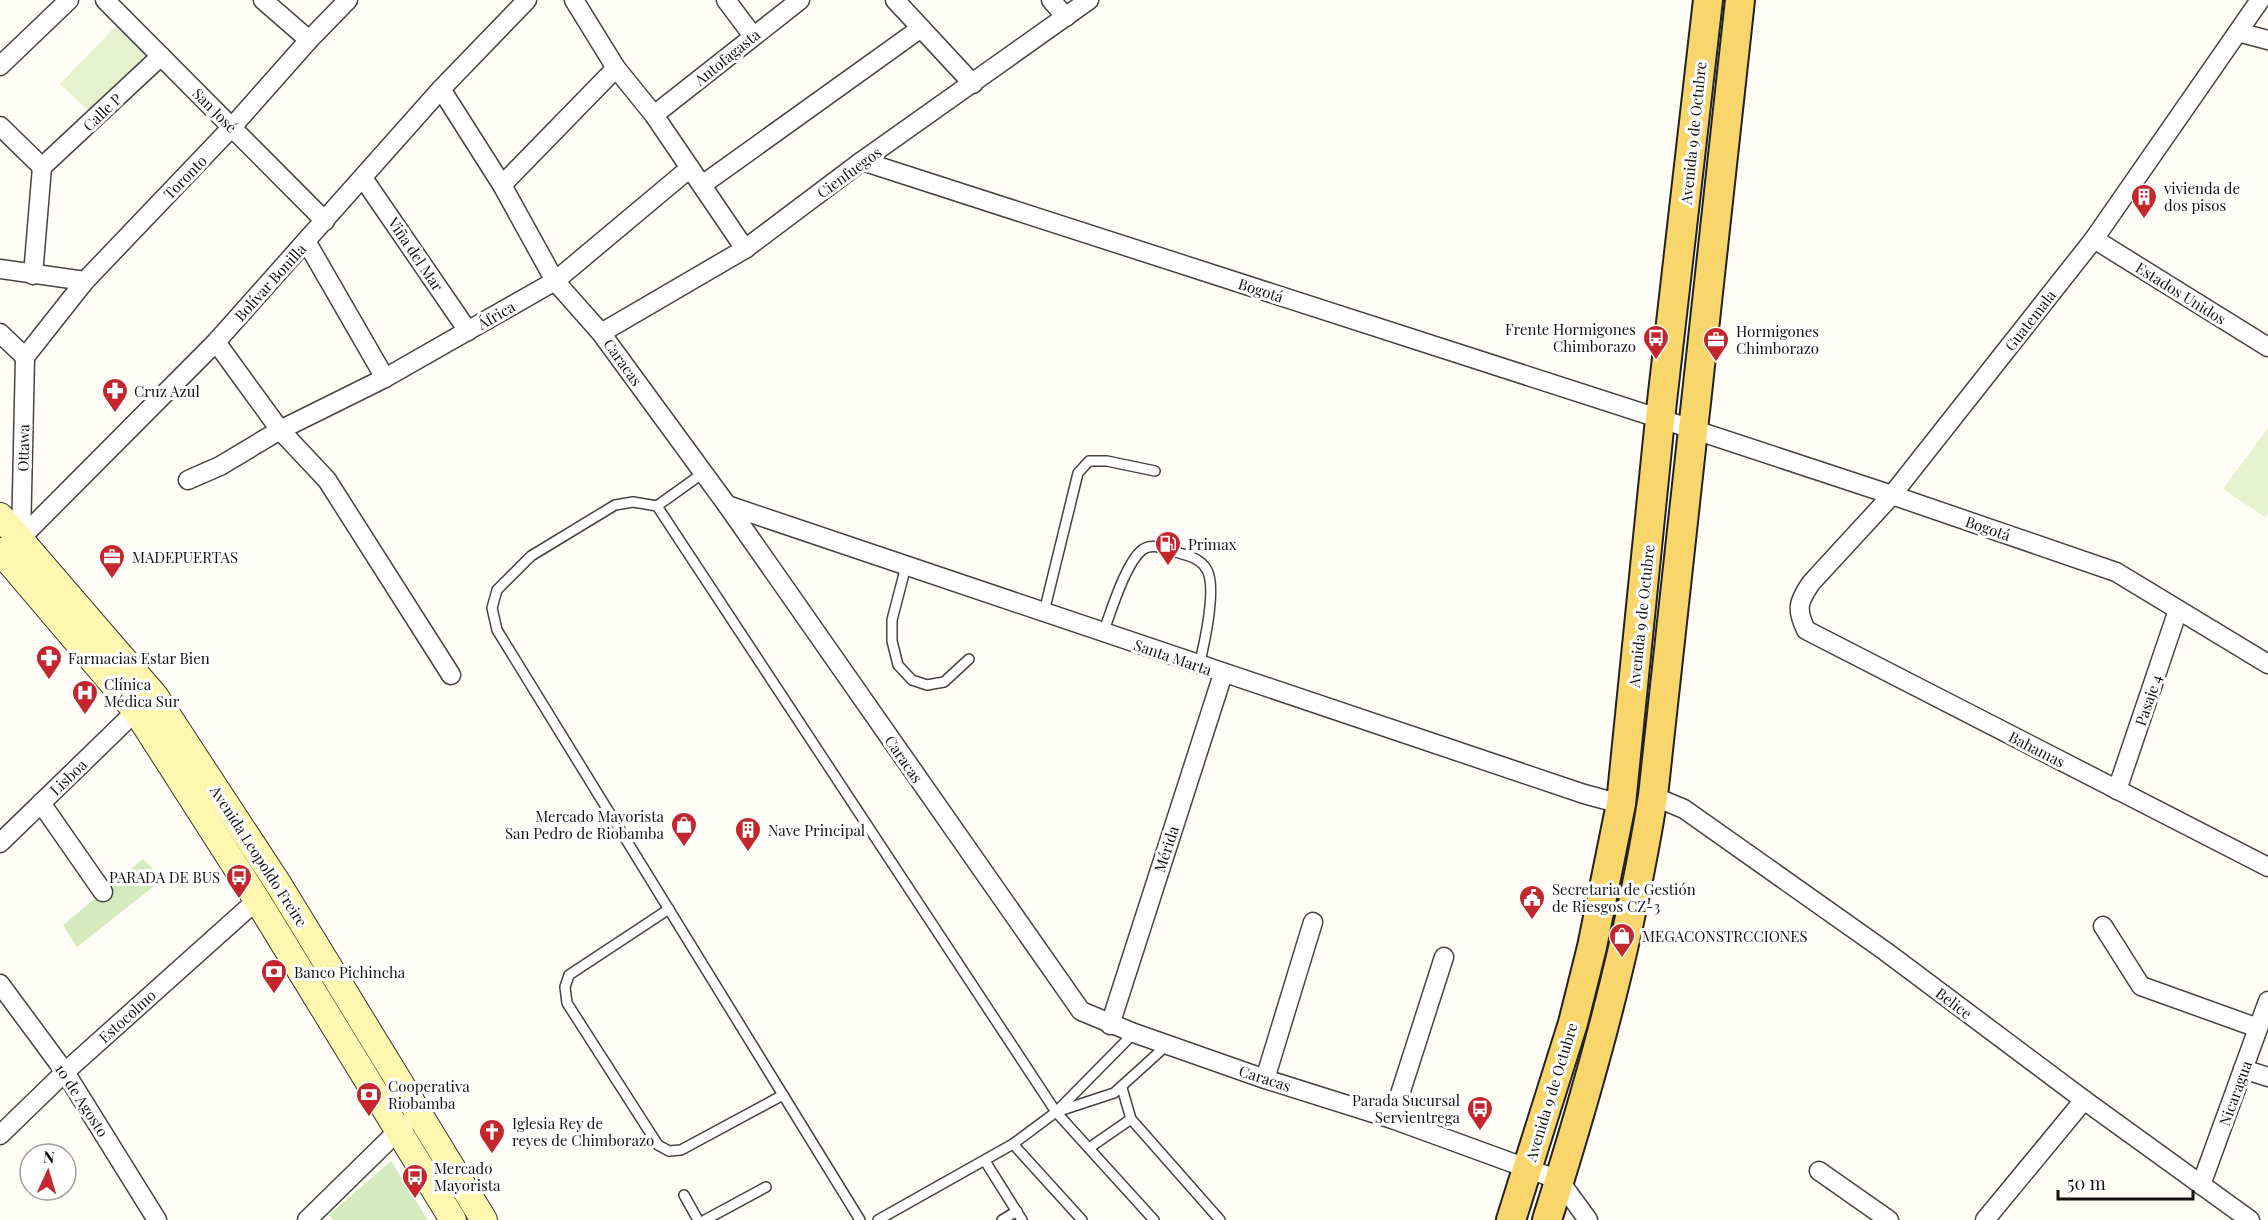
<svg xmlns="http://www.w3.org/2000/svg" width="2268" height="1220" font-family="'Playfair Display',serif">
  <style>
    .green { fill: #d5ebbd }
    .pitch { fill: #e6f2cf }
    .lines { fill: none; stroke-linecap: round; stroke-linejoin: round }
    .lane-casing { stroke: #444; stroke-width: 12 }
    .street-casing { stroke: #444; stroke-width: 21 }
    .secondary-casing { stroke: #333; stroke-width: 28 }
    .primary-casing { stroke: #222; stroke-width: 32 }
    .lane { stroke: #fff; stroke-width: 9 }
    .street { stroke: #fff; stroke-width: 18 }
    .secondary { stroke: #fff6b0; stroke-width: 26 }
    .primary { stroke: #f9d66b; stroke-width: 28 }
    .labels { text-anchor: middle; dominant-baseline: central; stroke-width: 6; stroke-linejoin: round; paint-order: stroke }
    .street-label { font-size: 15px; fill: #111; stroke: #fff }
    .poi-label { font-size: 15px; fill: #111; stroke: #fff; text-anchor: start }
  </style>
  <rect width="100%" height="100%" fill="#fffdf5"/>
  <g class="green">
    <polygon points="143,859 163,879 77,947 63,925"/>
    <polygon points="391,1161 428,1220 333,1220 329,1215"/>
  </g>
  <g class="pitch">
    <polygon points="116,26 149,58 93,115 60,84"/>
    <polygon points="2268,428 2268,513 2265,517 2223,489"/>
  </g>
  <g class="lines">
    <defs>
      <g id="lane">
        <polyline points="657,506 703,473"/>
        <polyline points="906,566 892,620 892,641 898,665 912,680 927,685 944,682 969,659"/>
        <polyline points="1044,612 1078,473 1089,461 1107,461 1155,471"/>
        <path d="M 1103,633 C 1111,612 1125,564 1142,550 C 1151,543 1162,548 1172,551 C 1185,555 1200,557 1207,570 C 1217,589 1204,645 1199,666"/>
        <polyline points="669,909 569,975 565,987 567,1003 658,1145 669,1151 681,1150 783,1095"/>
        <polyline points="1122,1088 1131,1119 1220,1220"/>
        <polyline points="1058,1110 1134,1033"/>
        <polyline points="1013,1144 1082,1220"/>
        <polyline points="1089,1148 1131,1119"/>
        <polyline points="985,1161 1022,1220"/>
        <polyline points="684,1195 698,1220"/>
        <polyline points="705,1220 766,1187"/>
        <polyline points="860,1220 497,630 492,608 497,590 531,556 615,505 633,502 657,506 1056,1112 1154,1220"/>
        <polyline points="878,1220 1013,1144 1056,1112 1114,1093 1167,1045"/>
        <polyline points="1002,1220 1017,1211"/>
      </g>
      <g id="street">
        <polyline points="105,0 325,221"/>
        <polyline points="263,0 309,40"/>
        <polyline points="574,0 616,68 654,115 745,249"/>
        <polyline points="726,0 753,36"/>
        <polyline points="895,0 973,84"/>
        <polyline points="1051,0 1066,17"/>
        <path d="M 2260,0 L 2094,239 L 1892,495 L 1811,583 C 1798,602 1796,609 1806,630 L 2268,867"/>
        <polyline points="2238,32 2268,40"/>
        <polyline points="0,66 69,0"/>
        <polyline points="441,89 502,185 555,281 601,333 727,505 1081,1011 1134,1033 1265,1079 1392,1119 1559,1180 1588,1220"/>
        <polyline points="654,115 800,0"/>
        <polyline points="0,126 42,167"/>
        <polyline points="862,161 1692,429 1892,495 2116,572 2268,664"/>
        <polyline points="42,167 161,56"/>
        <polyline points="363,178 468,331"/>
        <polyline points="502,185 616,68"/>
        <polyline points="702,185 921,28"/>
        <polyline points="2094,239 2268,347"/>
        <polyline points="306,241 385,378"/>
        <polyline points="0,269 85,281"/>
        <polyline points="33,275 42,167"/>
        <polyline points="0,333 25,357"/>
        <polyline points="601,333 745,249 862,161 1089,0"/>
        <polyline points="216,342 280,430 327,480 451,675"/>
        <polyline points="25,357 85,281 232,127 309,40 348,0"/>
        <polyline points="188,480 220,466 280,430 385,378 555,281 690,168"/>
        <polyline points="727,505 1584,794 1621,804"/>
        <polyline points="21,539 25,357"/>
        <polyline points="12,547 216,342 441,89 527,0"/>
        <polyline points="2117,790 2178,610"/>
        <polyline points="1653,796 1684,809 1885,951 2084,1100 2250,1220"/>
        <polyline points="41,803 103,892"/>
        <polyline points="0,843 136,711"/>
        <polyline points="2103,926 2141,986 2258,1028"/>
        <polyline points="0,984 65,1072 157,1220"/>
        <polyline points="1110,1025 1223,674"/>
        <polyline points="2243,1069 2268,1077"/>
        <polyline points="1265,1079 1313,922"/>
        <polyline points="1392,1119 1444,957"/>
        <polyline points="0,1135 65,1072 257,900"/>
        <polyline points="1819,1171 1889,1220"/>
        <polyline points="2201,1185 2268,1001"/>
        <polyline points="307,1220 405,1124"/>
        <polyline points="1985,1220 2084,1100"/>
      </g>
      <g id="secondary">
        <polyline points="0,516 155,696 279,885 484,1220"/>
        <polyline points="0,551 136,711 257,900 453,1220"/>
      </g>
      <g id="primary">
        <polyline points="1511,1220 1573,1023 1592,947 1621,804 1660,419 1708,0"/>
        <path d="M 1547,1220 C 1591,1081 1630,941 1653,796 L 1740,0"/>
      </g>
    </defs>
    <use href="#lane" class="lane-casing"/>
    <use href="#street" class="street-casing"/>
    <use href="#secondary" class="secondary-casing"/>
    <use href="#primary" class="primary-casing"/>
    <use href="#lane" class="lane"/>
    <use href="#street" class="street"/>
    <use href="#secondary" class="secondary"/>
    <use href="#primary" class="primary"/>
  </g>
  <defs>
    <symbol id="building-pin" viewBox="-11 -11 22 30"><path d="M0 17L-7.5 6A9.5 9.5 0 1 1 7.5 6Z" fill="#c4262e" stroke="#fff"/><path d="M-4-6H4V6H1V3H-1V6H-4ZM-2.5-4.3h1.7v1.8h-1.7ZM.8-4.3h1.7v1.8H.8ZM-2.5-1h1.7V.8h-1.7ZM.8-1h1.7V.8H.8Z" fill="#fff"/></symbol>
    <symbol id="bus-pin" viewBox="-11 -11 22 30"><path d="M0 17L-7.5 6A9.5 9.5 0 1 1 7.5 6Z" fill="#c4262e" stroke="#fff"/><path d="M-5-6H5V4H4V6H2V4H-2V6H-4V4H-5ZM-3.5-4V0h7V-4ZM-3.5 1.2v1.5H-2V1.2ZM2 1.2v1.5H3.5V1.2Z" fill="#fff"/></symbol>
    <symbol id="office-pin" viewBox="-11 -11 22 30"><path d="M0 17L-7.5 6A9.5 9.5 0 1 1 7.5 6Z" fill="#c4262e" stroke="#fff"/><path d="M-6-3h4V-5.5h4V-3h4V5H-6ZM-1-4.5V-3h2v-1.5ZM-6 0V1H6V0Z" fill="#fff"/></symbol>
    <symbol id="pharmacy-pin" viewBox="-11 -11 22 30"><path d="M0 17L-7.5 6A9.5 9.5 0 1 1 7.5 6Z" fill="#c4262e" stroke="#fff"/><path d="M-2-6h4v4h4v4h-4v4h-4v-4h-4v-4h4Z" fill="#fff"/></symbol>
    <symbol id="fuel-pin" viewBox="-11 -11 22 30"><path d="M0 17L-7.5 6A9.5 9.5 0 1 1 7.5 6Z" fill="#c4262e" stroke="#fff"/><path d="M-5.5-6h7V0h2V4h1.3V-2.5L3-4.5l.8-.8L6-3V5H2.5V1h-1V6h-7ZM-4.2-4.7v3.2H.2V-4.7Z" fill="#fff"/></symbol>
    <symbol id="hospital-pin" viewBox="-11 -11 22 30"><path d="M0 17L-7.5 6A9.5 9.5 0 1 1 7.5 6Z" fill="#c4262e" stroke="#fff"/><path d="M-5-5h3v3.5h4V-5h3V5h-3V1.5h-4V5h-3Z" fill="#fff"/></symbol>
    <symbol id="shop-pin" viewBox="-11 -11 22 30"><path d="M0 17L-7.5 6A9.5 9.5 0 1 1 7.5 6Z" fill="#c4262e" stroke="#fff"/><path d="M-5-2.5h2.3a2.7 3.5 0 0 1 5.4 0H5L5.5 6h-11ZM-1.5-2.5h3a1.5 2.3 0 0 0-3 0Z" fill="#fff"/></symbol>
    <symbol id="civic-pin" viewBox="-11 -11 22 30"><path d="M0 17L-7.5 6A9.5 9.5 0 1 1 7.5 6Z" fill="#c4262e" stroke="#fff"/><path d="M-.6-6.5H3V-4.5H.6V-3L4-1V1h2V6H-6V1h2V-1L-.6-3ZM-1.2 2.5V6h2.4V2.5Z" fill="#fff"/></symbol>
    <symbol id="bank-pin" viewBox="-11 -11 22 30"><path d="M0 17L-7.5 6A9.5 9.5 0 1 1 7.5 6Z" fill="#c4262e" stroke="#fff"/><path d="M-6-4H6V4H-6ZM0-2.3a2.3 2.3 0 1 0 0 4.6a2.3 2.3 0 1 0 0-4.6Z" fill="#fff"/></symbol>
    <symbol id="church-pin" viewBox="-11 -11 22 30"><path d="M0 17L-7.5 6A9.5 9.5 0 1 1 7.5 6Z" fill="#c4262e" stroke="#fff"/><path d="M-1.2-6h2.4v3.5h3.3v2.4h-3.3V6h-2.4V-.1h-3.3v-2.4h3.3Z" fill="#fff"/></symbol>
  </defs>
  <g fill-rule="evenodd">
    <use href="#building-pin" x="2129" y="182" width="30" height="40"/>
    <use href="#bus-pin" x="1641" y="323" width="30" height="40"/>
    <use href="#office-pin" x="1701" y="325" width="30" height="40"/>
    <use href="#pharmacy-pin" x="100" y="376" width="30" height="40"/>
    <use href="#fuel-pin" x="1153" y="529" width="30" height="40"/>
    <use href="#office-pin" x="97" y="542" width="30" height="40"/>
    <use href="#pharmacy-pin" x="34" y="643" width="30" height="40"/>
    <use href="#hospital-pin" x="70" y="678" width="30" height="40"/>
    <use href="#shop-pin" x="669" y="810" width="30" height="40"/>
    <use href="#building-pin" x="733" y="815" width="30" height="40"/>
    <use href="#bus-pin" x="224" y="862" width="30" height="40"/>
    <use href="#civic-pin" x="1517" y="883" width="30" height="40"/>
    <use href="#shop-pin" x="1607" y="921" width="30" height="40"/>
    <use href="#bank-pin" x="259" y="957" width="30" height="40"/>
    <use href="#bank-pin" x="354" y="1080" width="30" height="40"/>
    <use href="#bus-pin" x="1465" y="1094" width="30" height="40"/>
    <use href="#church-pin" x="477" y="1117" width="30" height="40"/>
    <use href="#bus-pin" x="400" y="1162" width="30" height="40"/>
  </g>
  <g class="labels">
    <g class="street-label">
      <text transform="translate(727 57) rotate(-39)">Antofagasta</text>
      <text transform="translate(215 110) rotate(45)">San José</text>
      <text transform="translate(102 112) rotate(-43)">Calle P</text>
      <text transform="translate(1693 133) rotate(-84)">Avenida 9 de Octubre</text>
      <text transform="translate(849 172) rotate(-36)">Cienfuegos</text>
      <text transform="translate(185 177) rotate(-46)">Toronto</text>
      <text transform="translate(416 254) rotate(56)">Viña del Mar</text>
      <text transform="translate(270 282) rotate(-48)">Bolívar Bonilla</text>
      <text transform="translate(1261 290) rotate(18)">Bogotá</text>
      <text transform="translate(2181 293) rotate(32)">Estados Unidos</text>
      <text transform="translate(496 315) rotate(-30)">África</text>
      <text transform="translate(2030 320) rotate(-52)">Guatemala</text>
      <text transform="translate(623 362) rotate(54)">Caracas</text>
      <text transform="translate(23 448) rotate(-89)">Ottawa</text>
      <text transform="translate(1988 528) rotate(19)">Bogotá</text>
      <text transform="translate(1641 616) rotate(-84)">Avenida 9 de Octubre</text>
      <text transform="translate(1173 657) rotate(19)">Santa Marta</text>
      <text transform="translate(2148 700) rotate(-71)">Pasaje 4</text>
      <text transform="translate(2037 749) rotate(27)">Bahamas</text>
      <text transform="translate(904 759) rotate(55)">Caracas</text>
      <text transform="translate(68 777) rotate(-44)">Lisboa</text>
      <text transform="translate(1166 849) rotate(-72)">Mérida</text>
      <text transform="translate(259 856) rotate(57)">Avenida Leopoldo Freire</text>
      <text transform="translate(1954 1003) rotate(37)">Belice</text>
      <text transform="translate(127 1016) rotate(-42)">Estocolmo</text>
      <text transform="translate(1265 1078) rotate(18)">Caracas</text>
      <text transform="translate(1551 1092) rotate(-73)">Avenida 9 de Octubre</text>
      <text transform="translate(2235 1093) rotate(-70)">Nicaragua</text>
      <text transform="translate(82 1100) rotate(57)">10 de Agosto</text>
    </g>
    <g class="poi-label">
      <text x="2164" y="188">vivienda de<tspan x="2164" dy="17">dos pisos</tspan></text>
      <text x="1636" y="329" text-anchor="end">Frente Hormigones<tspan x="1636" dy="17">Chimborazo</tspan></text>
      <text x="1736" y="331">Hormigones<tspan x="1736" dy="17">Chimborazo</tspan></text>
      <text x="134" y="391">Cruz Azul</text>
      <text x="1188" y="544">Primax</text>
      <text x="132" y="557">MADEPUERTAS</text>
      <text x="68" y="658">Farmacias Estar Bien</text>
      <text x="104" y="684">Clínica<tspan x="104" dy="17">Médica Sur</tspan></text>
      <text x="664" y="816" text-anchor="end">Mercado Mayorista<tspan x="664" dy="17">San Pedro de Riobamba</tspan></text>
      <text x="768" y="830">Nave Principal</text>
      <text x="220" y="877" text-anchor="end">PARADA DE BUS</text>
      <text x="1552" y="889">Secretaria de Gestión<tspan x="1552" dy="17">de Riesgos CZ-3</tspan></text>
      <text x="1642" y="936">MEGACONSTRCCIONES</text>
      <text x="294" y="972">Banco Pichincha</text>
      <text x="388" y="1086">Cooperativa<tspan x="388" dy="17">Riobamba</tspan></text>
      <text x="1460" y="1100" text-anchor="end">Parada Sucursal<tspan x="1460" dy="17">Servientrega</tspan></text>
      <text x="512" y="1123">Iglesia Rey de<tspan x="512" dy="17">reyes de Chimborazo</tspan></text>
      <text x="434" y="1168">Mercado<tspan x="434" dy="17">Mayorista</tspan></text>
    </g>
  </g>
  <g transform="translate(48 1172) rotate(4)"><circle r="28" fill="#ffffff" stroke="#a0a0a0" stroke-width="1.5"/>
  <path d="M0-4.5L10 22L0 15L-10 22Z" fill="#c4262e"/>
  <text y="-9" font-size="16" font-weight="bold" text-anchor="middle" fill="#111111">N</text>
  </g>
  <path d="M2058 1190v9h135v-9" fill="none" stroke="#111111" stroke-width="3"/>
  <text x="2067" y="1190" font-size="18" fill="#111111" stroke="#ffffff" stroke-width="4.5" paint-order="stroke">50 m</text>
</svg>
